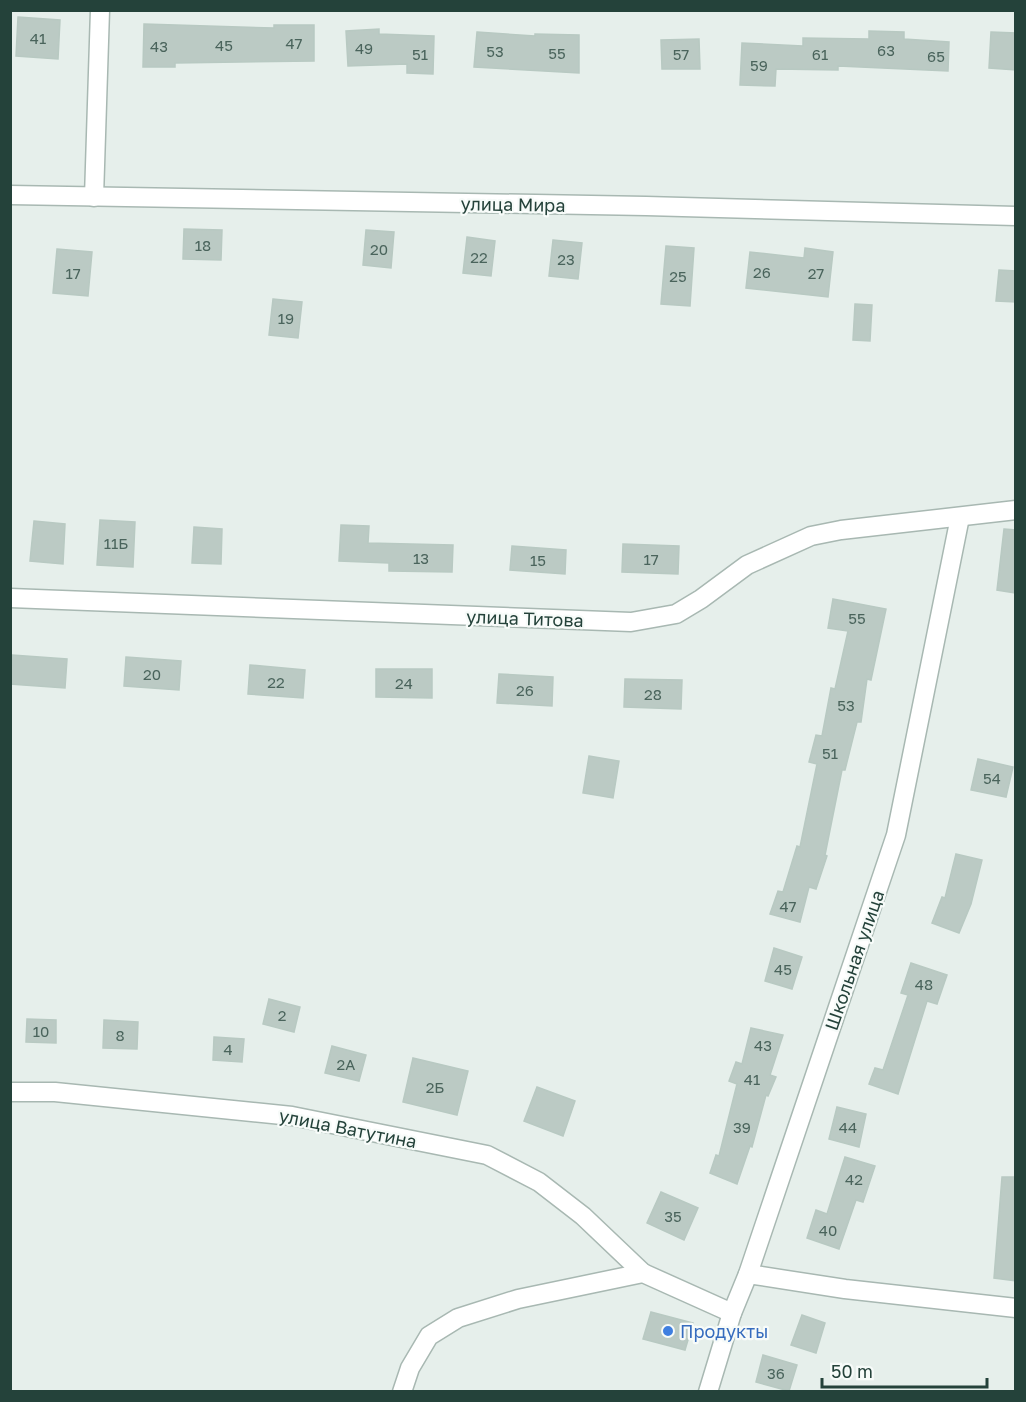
<svg xmlns="http://www.w3.org/2000/svg" width="1026" height="1402" font-family="'Golos Text',sans-serif">
  <style>
    .building { fill: #bbcac4; stroke: #b8c9c2; stroke-width: 1.5 }
    .lines { fill: none; stroke-linecap: round; stroke-linejoin: round }
    .street-casing { stroke: #a8b8b2; stroke-width: 21 }
    .street { stroke: #fff; stroke-width: 18 }
    .shop-dot { fill: #3f7fe0; stroke: #f7fbf9; stroke-width: 2 }
    .labels { text-anchor: middle; dominant-baseline: central; stroke-width: 4.5; stroke-linejoin: round; paint-order: stroke }
    .number-label { font-size: 15px; fill: #4a645c }
    .street-label { font-size: 18px; fill: #24423a; stroke: #f7fbf9 }
    .shop-label { font-size: 18px; fill: #366cbe; stroke: #f7fbf9; text-anchor: start }
  </style>
  <rect width="100%" height="100%" fill="#e6efeb"/>
  <g class="building">
    <polygon points="18,17 60,20 58,59 16,56"/>
    <polygon points="144,24 274,28 274,25 314,25 314,61 175,63 175,67 143,67"/>
    <polygon points="379,29 379,34 434,36 433,74 407,73 407,64 348,66 346,31"/>
    <polygon points="869,31 904,32 904,39 949,42 948,71 838,66 838,70 776,69 775,86 740,85 742,43 803,46 803,38 869,39"/>
    <polygon points="477,32 535,36 535,34 579,35 579,73 474,67"/>
    <polygon points="991,32 1016,33 1016,70 989,68"/>
    <polygon points="699,39 700,69 662,69 661,40"/>
    <polygon points="184,229 222,230 221,260 183,259"/>
    <polygon points="366,230 394,232 391,268 363,265"/>
    <polygon points="467,237 495,241 491,276 463,273"/>
    <polygon points="553,240 582,243 578,279 549,276"/>
    <polygon points="666,246 694,248 690,306 661,304"/>
    <polygon points="805,248 833,252 828,297 746,288 750,252 804,258"/>
    <polygon points="57,249 92,252 88,296 53,293"/>
    <polygon points="999,270 1016,271 1016,302 996,301"/>
    <polygon points="273,299 302,302 298,338 269,335"/>
    <polygon points="855,304 872,305 870,341 853,340"/>
    <polygon points="100,520 135,522 133,567 97,565"/>
    <polygon points="34,521 65,524 63,564 30,561"/>
    <polygon points="341,525 369,526 368,543 453,545 452,572 389,571 389,563 339,561"/>
    <polygon points="194,527 222,529 221,564 192,563"/>
    <polygon points="1004,529 1016,530 1016,593 997,590"/>
    <polygon points="623,544 679,546 678,574 622,572"/>
    <polygon points="512,546 566,550 565,574 510,570"/>
    <polygon points="833,599 886,609 871,680 867,679 861,722 857,722 845,770 842,770 825,855 827,856 816,889 809,887 800,922 770,914 778,891 783,892 797,846 800,847 817,764 809,762 816,735 822,736 831,688 835,689 848,631 828,628"/>
    <polygon points="12,655 67,659 65,688 10,684"/>
    <polygon points="126,657 181,661 179,690 124,686"/>
    <polygon points="250,665 305,670 303,698 248,694"/>
    <polygon points="376,669 432,669 432,698 376,697"/>
    <polygon points="499,674 553,677 552,706 497,703"/>
    <polygon points="625,679 682,680 681,709 624,707"/>
    <polygon points="589,756 619,761 613,798 583,793"/>
    <polygon points="978,759 1013,767 1006,797 971,790"/>
    <polygon points="956,854 982,860 971,904 959,933 932,923 942,897 945,898"/>
    <polygon points="774,948 802,957 792,989 765,981"/>
    <polygon points="911,963 947,975 937,1004 927,1001 898,1094 869,1084 875,1068 883,1070 908,995 901,993"/>
    <polygon points="269,999 300,1007 294,1032 263,1024"/>
    <polygon points="27,1019 56,1020 56,1043 26,1042"/>
    <polygon points="104,1020 138,1022 137,1049 103,1048"/>
    <polygon points="751,1028 783,1035 770,1075 776,1077 768,1096 766,1095 752,1147 750,1146 737,1184 710,1173 716,1155 719,1156 737,1084 729,1081 736,1062 742,1064"/>
    <polygon points="214,1037 244,1039 242,1062 213,1060"/>
    <polygon points="332,1046 366,1055 359,1081 325,1073"/>
    <polygon points="413,1058 468,1071 457,1115 403,1102"/>
    <polygon points="537,1087 575,1101 563,1136 524,1121"/>
    <polygon points="837,1107 866,1114 859,1147 829,1139"/>
    <polygon points="845,1157 875,1166 863,1202 856,1200 839,1249 807,1238 816,1210 827,1214"/>
    <polygon points="1002,1177 1016,1177 1016,1281 994,1278"/>
    <polygon points="661,1192 698,1208 684,1240 647,1223"/>
    <polygon points="651,1312 693,1323 685,1350 643,1339"/>
    <polygon points="802,1315 825,1323 816,1353 791,1345"/>
    <polygon points="763,1355 797,1365 789,1391 756,1382"/>
  </g>
  <g class="lines">
    <defs>
      <g id="street">
        <polyline points="10,195 646,206 1016,216"/>
        <polyline points="94,197 100,10"/>
        <polyline points="10,598 631,622 676,614 701,599 747,565 811,536 841,530 1016,510"/>
        <polyline points="10,1092 55,1092 292,1116 487,1155 539,1182 583,1216 643,1273"/>
        <polyline points="748,1274 845,1289 1016,1308"/>
        <polyline points="402,1392 410,1368 429,1336 458,1318 518,1299 643,1273 732,1313"/>
        <polyline points="708,1392 732,1313 748,1274 896,835 960,517"/>
      </g>
    </defs>
    <use href="#street" class="street-casing"/>
    <use href="#street" class="street"/>
  </g>
  <circle class="shop-dot" cx="668" cy="1331" r="6"/>
  <g class="labels">
    <g class="number-label">
      <text x="38" y="38">41</text>
      <text x="294" y="43">47</text>
      <text x="224" y="45">45</text>
      <text x="159" y="46">43</text>
      <text x="364" y="48">49</text>
      <text x="886" y="50">63</text>
      <text x="495" y="51">53</text>
      <text x="557" y="53">55</text>
      <text x="420" y="54">51</text>
      <text x="681" y="54">57</text>
      <text x="820" y="54">61</text>
      <text x="936" y="56">65</text>
      <text x="759" y="65">59</text>
      <text x="203" y="245">18</text>
      <text x="379" y="249">20</text>
      <text x="479" y="257">22</text>
      <text x="566" y="259">23</text>
      <text x="762" y="272">26</text>
      <text x="73" y="273">17</text>
      <text x="816" y="273">27</text>
      <text x="678" y="276">25</text>
      <text x="286" y="318">19</text>
      <text x="116" y="543">11Б</text>
      <text x="421" y="558">13</text>
      <text x="651" y="559">17</text>
      <text x="538" y="560">15</text>
      <text x="857" y="618">55</text>
      <text x="152" y="674">20</text>
      <text x="276" y="682">22</text>
      <text x="404" y="683">24</text>
      <text x="525" y="690">26</text>
      <text x="653" y="694">28</text>
      <text x="846" y="705">53</text>
      <text x="830" y="753">51</text>
      <text x="992" y="778">54</text>
      <text x="788" y="906">47</text>
      <text x="783" y="969">45</text>
      <text x="924" y="984">48</text>
      <text x="282" y="1015">2</text>
      <text x="41" y="1031">10</text>
      <text x="120" y="1035">8</text>
      <text x="763" y="1045">43</text>
      <text x="228" y="1049">4</text>
      <text x="346" y="1064">2А</text>
      <text x="752" y="1079">41</text>
      <text x="435" y="1087">2Б</text>
      <text x="742" y="1127">39</text>
      <text x="848" y="1127">44</text>
      <text x="854" y="1179">42</text>
      <text x="673" y="1216">35</text>
      <text x="828" y="1230">40</text>
      <text x="776" y="1373">36</text>
    </g>
    <g class="street-label">
      <text transform="translate(513 204) rotate(1)">улица Мира</text>
      <text transform="translate(525 618) rotate(2)">улица Титова</text>
      <text transform="translate(854 960) rotate(-71)">Школьная улица</text>
      <text transform="translate(348 1128) rotate(11)">улица Ватутина</text>
    </g>
    <g class="shop-label">
      <text x="680" y="1331">Продукты</text>
    </g>
  </g>
  <rect width="1026" height="1402" fill="none" stroke="#24423a" stroke-width="24"/>
  <path d="M822 1378v9h165v-9" fill="none" stroke="#24423a" stroke-width="3"/>
  <text x="831" y="1378" font-size="18" fill="#24423a" stroke="#f7fbf9" stroke-width="4.5" paint-order="stroke">50 m</text>
</svg>
